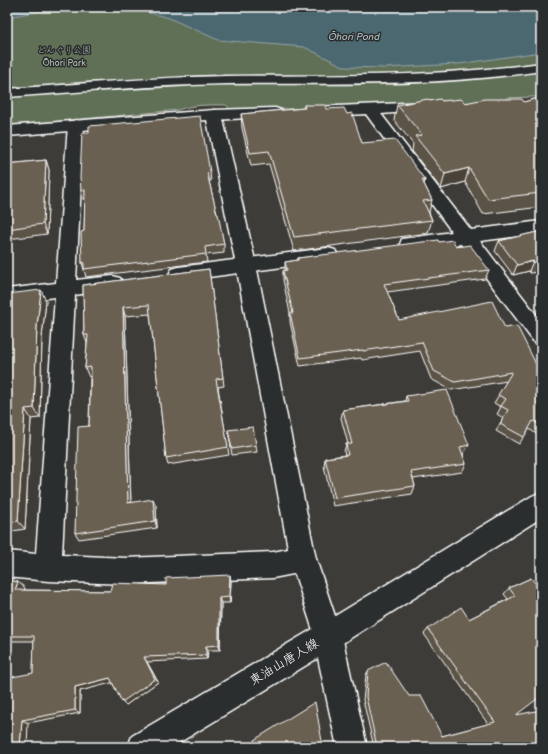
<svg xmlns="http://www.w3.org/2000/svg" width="548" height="754" font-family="'Balsamiq Sans','Klee One',sans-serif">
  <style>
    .green { fill: #606f57; stroke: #b0b7ab }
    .water { fill: #4b676f; stroke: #93a4a9 }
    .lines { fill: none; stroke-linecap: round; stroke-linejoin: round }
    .pedestrian-casing { stroke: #fff; stroke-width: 3 }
    .minor-casing { stroke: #fff; stroke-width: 3 }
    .tertiary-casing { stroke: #fff; stroke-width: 3 }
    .secondary-casing { stroke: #fff; stroke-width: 3 }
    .pedestrian { fill: #2a2d2e; fill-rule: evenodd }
    .minor { fill: #2a2d2e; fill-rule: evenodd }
    .tertiary { fill: #2a2d2e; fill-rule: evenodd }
    .secondary { fill: #2a2d2e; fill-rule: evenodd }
    .wall { fill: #5b5346; stroke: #fff }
    .shaded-wall { fill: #4a4339; stroke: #fff }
    .building { fill: #6a6051; stroke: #fff }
    .labels { text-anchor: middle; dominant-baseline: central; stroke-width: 3; stroke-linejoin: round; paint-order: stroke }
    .far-park-label { font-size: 9px; fill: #b0b7ab; stroke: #2a2d2e }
    .far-water-label { font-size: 10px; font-style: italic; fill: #aebbbe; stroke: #2a2d2e }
    .near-street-label { font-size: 13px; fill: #fff; stroke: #2a2d2e }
  </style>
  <rect width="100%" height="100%" fill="#3d3c38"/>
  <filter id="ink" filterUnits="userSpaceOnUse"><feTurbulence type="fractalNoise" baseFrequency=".025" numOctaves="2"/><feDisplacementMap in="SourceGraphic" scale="8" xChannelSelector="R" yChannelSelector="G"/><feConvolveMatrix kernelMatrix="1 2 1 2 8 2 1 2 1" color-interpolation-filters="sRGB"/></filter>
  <g filter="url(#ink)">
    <path class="green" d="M 7,7 L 541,7 L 541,95 L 533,97 L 506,98 L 505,101 L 232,111 L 226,105 C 210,105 194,104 178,110 L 7,126 Z"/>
    <g class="water">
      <polygon points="7,7 65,7 7,17"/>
      <polygon points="129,7 541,7 541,52 459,64 384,68 345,67 304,47 218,40 169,18"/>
    </g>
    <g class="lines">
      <defs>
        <path id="pedestrian" d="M 541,63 L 541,71 C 435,87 334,83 227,84 C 154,85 80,92 7,97 L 7,89 C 80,84 154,77 227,76 C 333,75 435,78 541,63 Z"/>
        <g id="minor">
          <polygon points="427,102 432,104 435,107 432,110 381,114 471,230 541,221 541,233 480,241 541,321 541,344 534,342 461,244 409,251 402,249 400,244 402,239 452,232 366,114 315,117 309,115 307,112 309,109 315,107"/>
          <polygon points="275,108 281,110 283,113 281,116 214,120 208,118 206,115 208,112 214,110"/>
          <polygon points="76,120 82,122 84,125 76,280 113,276 120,278 123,283 120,288 75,295 62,555 126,558 273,552 303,546 312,550 316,559 312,568 303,572 273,578 126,584 48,581 7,577 7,551 36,554 55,297 7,303 7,289 56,283 68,125 70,122"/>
          <polygon points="328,248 335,250 338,255 335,260 179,281 172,279 169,274 172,269 179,267"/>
        </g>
        <polygon id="tertiary" points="214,110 220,112 222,115 256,265 316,559 335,616 532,496 541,492 541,518 338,646 328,650 318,646 290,559 236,265 207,120 7,136 7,126"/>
        <polygon id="secondary" points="328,622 338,626 342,636 367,747 337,747 318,658 172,747 128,747 132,736 318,626"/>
      </defs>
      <use href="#pedestrian" class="pedestrian-casing"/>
      <use href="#minor" class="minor-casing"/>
      <use href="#tertiary" class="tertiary-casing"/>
      <use href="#secondary" class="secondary-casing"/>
      <use href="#pedestrian" class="pedestrian"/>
      <use href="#minor" class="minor"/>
      <use href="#tertiary" class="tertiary"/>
      <use href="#secondary" class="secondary"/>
    </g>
    <g class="wall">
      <polygon points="541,97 541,207 483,214 465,182 441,189 412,151 413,144 394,120 397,105 430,101 442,101 465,103 524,102"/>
      <polygon points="304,105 326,109 347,114 362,143 425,180 424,184 432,200 429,212 432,220 428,233 294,251 269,164 251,166 242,128 241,114 304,108"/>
      <polygon points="46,160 49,170 47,234 8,239 7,252 7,164"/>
      <polygon points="210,172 211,181 209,181 224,244 224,253 206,255 207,262 86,277 82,263 84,231 85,199 83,199 81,191"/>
      <polygon points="541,231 541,279 540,279 539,272 530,273 529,271 513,275 495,251 499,241"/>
      <polygon points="439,242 456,247 489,270 485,279 387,292 399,320 505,328 537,366 541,368 541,431 538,435 529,429 519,444 496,431 503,418 497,414 501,407 494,403 507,381 451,390 431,379 420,351 362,360 361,358 300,366 290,322 290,313 283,280 283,271 285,270 285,262 298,260 298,258"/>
      <polygon points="209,269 224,386 218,387 229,455 168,465 166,458 150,314 125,316 131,502 156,506 157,528 79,539 75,533 89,426 90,376 89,377 85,368 87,343 84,335 83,285"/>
      <polygon points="7,295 46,301 42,337 40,418 31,419 25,529 7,532"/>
      <polygon points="406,396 469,445 464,453 463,454 466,464 462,472 413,479 415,486 412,494 333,506 324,466 325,458 345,455 344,452 346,444 348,444 341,418 343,410 405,401"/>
      <polygon points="228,430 256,445 257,452 232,455"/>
      <polygon points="531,578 516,715 541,747 374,747 363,700 366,675 368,671 409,696 442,736 488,724 424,634 428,629 469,619 508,599 504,594 509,588"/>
      <polygon points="7,580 25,588 24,590 110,591 166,585 231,581 230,603 221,603 220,650 208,650 207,659 147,662 158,682 126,705 122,702 112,682 80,691 80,713 28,723 7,747 33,673 34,641 7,641"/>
    </g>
    <g class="shaded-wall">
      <polygon points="46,160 49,170 47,234 43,224"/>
      <polygon points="469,168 465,182 441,189 445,174"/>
      <polygon points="422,180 425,180 422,193"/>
      <polygon points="7,236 8,239 7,252"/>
      <polygon points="533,261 529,271 513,275 517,265"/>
      <polygon points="41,290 46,301 42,337 40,418 34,408 37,326"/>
      <polygon points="123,307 125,316 131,510 128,503"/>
      <polygon points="25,409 31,419 25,529 18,521"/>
      <polygon points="153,499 156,506 157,528 155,521"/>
      <polygon points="230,575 231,581 230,603 229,597"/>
      <polygon points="18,582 25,588 21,595 15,590"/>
      <polygon points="219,598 221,603 220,650 219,645"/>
      <polygon points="206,646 208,650 207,659 206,655"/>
      <polygon points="144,657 147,662 158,682 126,705 122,702"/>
      <polygon points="110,678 115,682 80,691 80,713 75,710 75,687"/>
      <polygon points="22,720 28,723 27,747 20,747"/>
    </g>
    <g class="building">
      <polygon points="541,97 541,193 488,199 469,168 445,174 415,136 422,135 397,105 428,99 430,101 440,99 442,101 461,99 465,103 485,99 522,99 524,102"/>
      <polygon points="304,105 325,105 326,109 344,108 347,114 352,113 362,143 395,140 425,180 422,180 432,200 423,201 432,220 294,237 269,151 250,153 241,114 305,108"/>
      <polygon points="200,116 210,172 207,173 217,214 218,214 224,244 205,247 206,254 84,269 84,262 82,263 81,232 84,231 85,190 81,191 80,177 82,133 89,133 89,126"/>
      <polygon points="46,160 43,224 7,229 7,164"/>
      <polygon points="541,231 541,262 535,263 533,261 517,265 499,241"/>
      <polygon points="438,240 439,242 453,240 456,247 470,245 489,270 384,284 399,320 492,301 505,328 517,326 537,366 541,368 541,425 533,421 524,437 500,424 508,410 501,406 506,399 498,395 512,372 455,382 434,371 422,342 363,351 363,350 300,358 290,313 293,313 283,271 287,270 285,262 298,260 298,258"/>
      <polygon points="209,269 223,378 216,379 228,447 166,458 149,305 123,307 128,503 153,499 155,521 75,533 78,427 89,426 91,367 85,368 88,335 84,335 83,285"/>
      <polygon points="41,290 37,326 34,408 25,409 18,521 7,523 7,294"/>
      <polygon points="447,390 469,445 460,447 466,464 411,472 415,486 335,498 325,458 348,455 346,444 352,444 343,410 408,401 406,396"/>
      <polygon points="253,427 256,445 232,449 228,430"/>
      <polygon points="230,575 229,597 219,598 219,645 206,646 206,655 144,657 155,679 122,702 110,678 75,687 75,710 22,720 20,747 7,747 7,678 33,673 34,636 7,636 7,580 18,582 15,590 110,591 112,583 166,585 166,578"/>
      <polygon points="531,578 541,590 541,696 516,715 541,710 541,747 377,747 366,697 368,671 386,662 409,696 421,696 442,736 495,722 428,629 461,607 469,619 515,596 509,588"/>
      <polygon points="315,702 323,747 255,747 254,740"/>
    </g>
  </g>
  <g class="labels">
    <g class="far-park-label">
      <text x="64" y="50">どんぐり公園</text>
      <text x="64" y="63">Ōhori Park</text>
    </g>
    <g class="far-water-label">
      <text x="354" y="37">Ōhori Pond</text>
    </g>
    <g class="near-street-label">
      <text transform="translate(284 662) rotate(-31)">東油山唐人線</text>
    </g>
  </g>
  <rect width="548" height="754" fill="none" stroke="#2a2d2e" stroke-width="24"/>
  <rect x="12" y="12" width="524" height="730" fill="none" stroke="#fff" stroke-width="1.5" filter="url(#ink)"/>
</svg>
